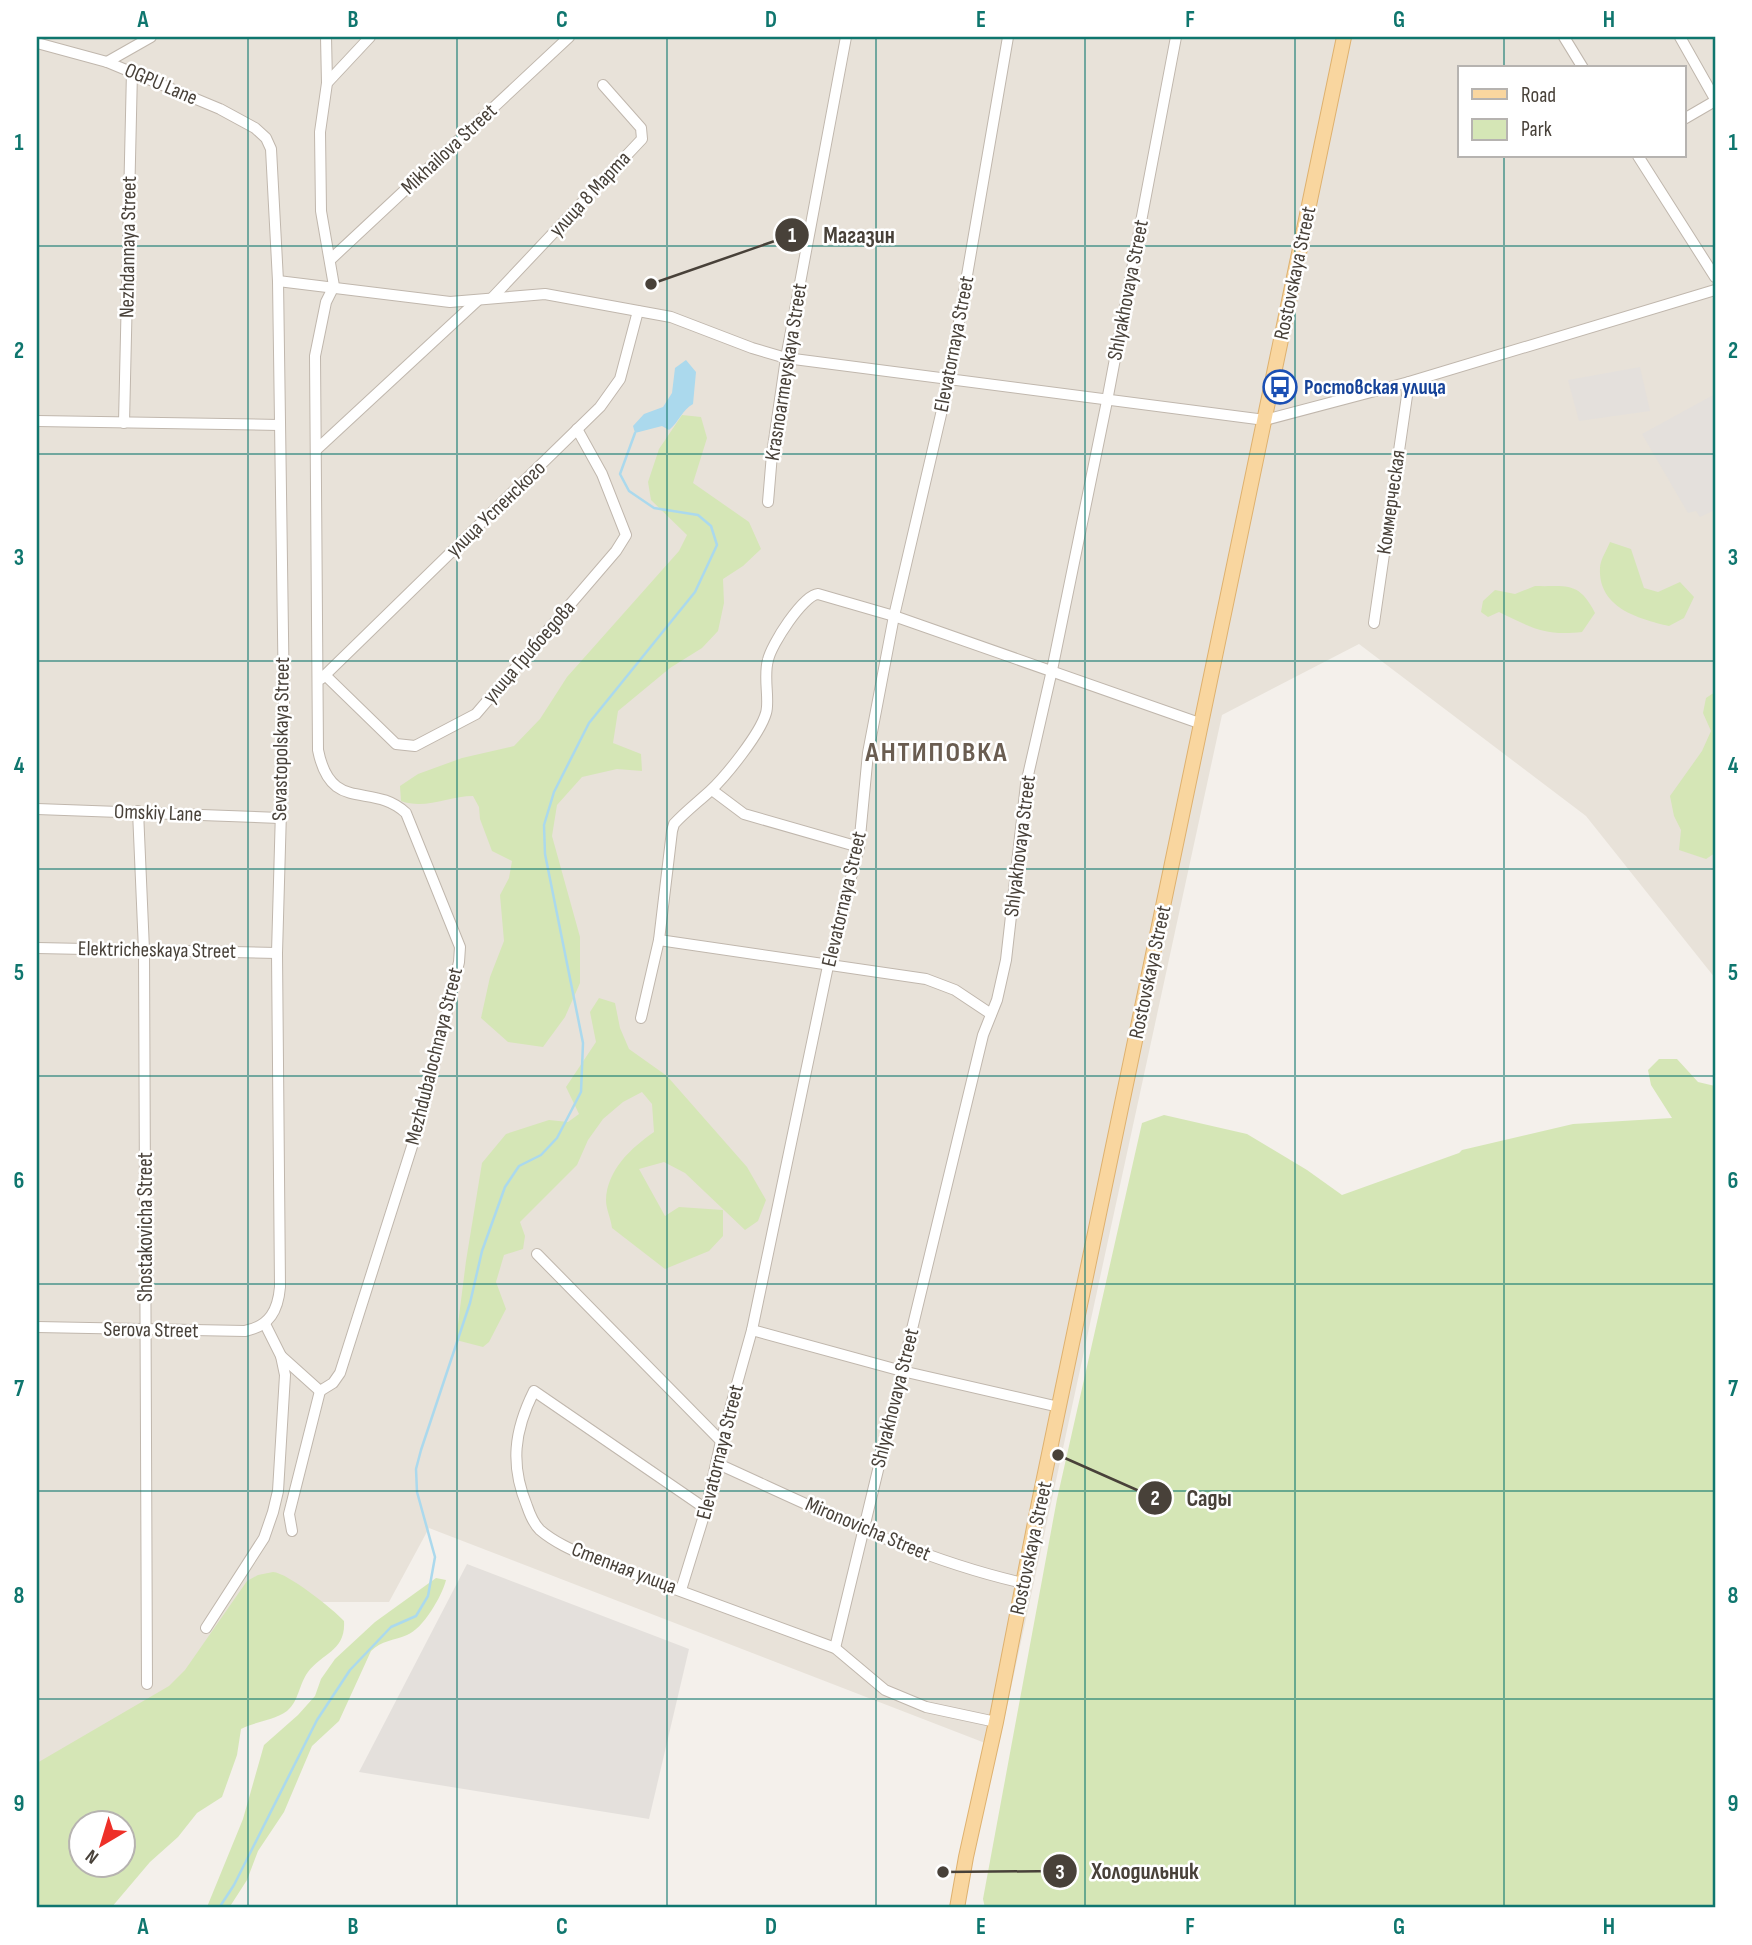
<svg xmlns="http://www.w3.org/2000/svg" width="1752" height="1945" font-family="'Sofia Sans Condensed',sans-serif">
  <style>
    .residential { fill: #e8e2d9; fill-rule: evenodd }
    .industrial { fill: #e4e0dc }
    .green { fill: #d5e6b6; fill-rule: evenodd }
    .water { fill: #abd9ed }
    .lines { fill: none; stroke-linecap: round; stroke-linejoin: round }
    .stream { stroke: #abd9ed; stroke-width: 2.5 }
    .minor-casing { stroke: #c0b7ad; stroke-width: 12 }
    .major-casing { stroke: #deb16f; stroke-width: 16 }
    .minor { stroke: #fff; stroke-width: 10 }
    .major { stroke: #f9d69f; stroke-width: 14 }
    .grid { fill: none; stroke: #0f766e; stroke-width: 2; stroke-opacity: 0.55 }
    .labels { text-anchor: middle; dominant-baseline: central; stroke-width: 5; stroke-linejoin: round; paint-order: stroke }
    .street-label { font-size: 21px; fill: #484139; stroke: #fff }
    .transit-label { font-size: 21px; font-weight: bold; fill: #164399; stroke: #fff; text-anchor: start }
    .district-label { font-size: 28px; font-weight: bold; letter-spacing: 2px; fill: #6a5d51; stroke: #fff }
    .leader { fill: none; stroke: #484139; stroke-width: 2.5 }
    .callout-dot { fill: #484139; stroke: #fff; stroke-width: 2.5 }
    .mark-label { font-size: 21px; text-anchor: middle; font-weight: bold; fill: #fff }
    .callout-label { font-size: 23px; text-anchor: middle; font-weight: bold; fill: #484139; stroke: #fff; stroke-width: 5; stroke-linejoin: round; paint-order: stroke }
    .neatline { fill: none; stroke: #0f766e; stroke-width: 2.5 }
    .grid-label { font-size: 23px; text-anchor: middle; font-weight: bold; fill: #0f766e }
  </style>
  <rect width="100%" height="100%" fill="#f4f0eb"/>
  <path class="residential" d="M 37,37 L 1715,37 L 1715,978 L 1586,816 L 1359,644 L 1222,715 L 998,1748 L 429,1528 L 389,1602 L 271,1602 L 178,1710 L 37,1793 ZM 1460,68 L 1684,68 L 1684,156 L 1460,156 Z"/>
  <g class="industrial">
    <polygon points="1640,367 1650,411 1579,421 1568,380"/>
    <polygon points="1715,394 1715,510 1700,517 1696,511 1688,513 1642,434"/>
    <polygon points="467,1564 689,1649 649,1819 359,1772"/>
  </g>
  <g class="green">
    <path d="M 682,415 L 701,417 L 707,438 L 693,483 L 749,522 L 761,549 L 743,566 L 723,579 L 724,603 L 718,631 L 702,648 L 670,668 L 618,711 L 613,743 L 641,754 L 642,771 L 617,769 L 582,777 L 557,805 L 552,836 L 580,937 L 580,983 L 565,1017 L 543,1047 L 508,1042 L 481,1018 L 490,977 L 504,941 L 500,895 L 509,878 L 512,861 L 492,851 L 480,819 L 479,807 L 473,796 C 449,796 425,810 401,801 L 400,786 L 418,774 L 462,758 L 514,746 L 540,719 L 567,677 L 679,551 L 687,535 L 651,500 L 648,482 L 659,449 Z"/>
    <path d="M 1610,542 L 1631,549 L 1644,588 L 1658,592 L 1680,582 L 1694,597 L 1684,618 L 1669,626 C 1639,619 1598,608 1600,568 C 1600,560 1607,550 1610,542 Z"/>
    <path d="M 1535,586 C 1567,587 1579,581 1595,613 L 1582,632 C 1545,636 1532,628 1499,612 L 1488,617 L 1481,612 L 1483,601 L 1495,590 L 1515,594 Z"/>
    <polygon points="1715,692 1715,853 1706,859 1679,850 1681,830 1674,816 1670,796 1702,751 1711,731 1703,713 1706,698"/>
    <path d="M 599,998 L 615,1003 L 620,1028 L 629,1049 L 667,1076 L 747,1167 L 766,1200 L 758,1221 L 745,1230 L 685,1173 L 664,1162 L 639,1169 L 665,1216 L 679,1207 L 723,1210 L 723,1236 L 709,1251 L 665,1269 L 612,1228 C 611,1219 606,1209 606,1200 C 607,1170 631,1148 654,1132 L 652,1104 L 642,1092 L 623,1102 L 603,1119 L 588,1140 L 577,1165 L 520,1222 L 525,1236 L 523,1249 L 504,1255 L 496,1282 L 506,1309 L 489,1342 L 483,1347 L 456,1340 L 466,1261 L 482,1163 L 506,1134 L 549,1120 L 568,1122 L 579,1114 L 566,1087 L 596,1042 L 590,1012 Z"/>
    <polygon points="1659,1059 1677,1059 1698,1082 1715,1086 1715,1908 985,1908 983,1899 1057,1499 1142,1123 1164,1115 1247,1134 1307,1170 1342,1195 1459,1153 1462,1150 1573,1124 1672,1118 1651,1085 1648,1070"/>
    <path d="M 273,1572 C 288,1573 333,1609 344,1621 C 346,1651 322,1653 308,1672 C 299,1684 299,1701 287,1711 C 273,1721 256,1721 241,1729 L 237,1755 L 222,1797 L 197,1813 L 178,1837 L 150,1862 L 111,1908 L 37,1908 L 37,1763 L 169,1686 L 185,1670 L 247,1581 L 258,1575 ZM 80,1822 L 122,1822 L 122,1864 L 80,1864 Z"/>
    <path d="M 436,1578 L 446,1580 C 442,1596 423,1629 407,1635 C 393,1641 382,1640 371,1651 L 339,1721 L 312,1746 L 284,1812 L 258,1851 L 247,1880 L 229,1908 L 207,1907 L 243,1819 L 264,1745 L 298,1715 L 315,1696 L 321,1679 L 335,1659 L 375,1622 Z"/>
  </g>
  <path class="water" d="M 686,360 L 696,372 L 693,404 C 682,410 679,422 669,430 L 662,426 L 635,433 L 633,426 L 644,414 L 663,407 L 672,393 L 675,368 Z"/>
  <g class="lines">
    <polyline class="stream" points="219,1908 234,1885 317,1720 350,1670 391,1627 416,1616 428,1596 435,1557 417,1492 416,1469 421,1450 470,1303 482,1251 505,1187 519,1166 541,1155 557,1138 581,1092 583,1043 545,854 544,825 554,792 589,723 695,592 717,545 711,526 698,515 654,508 629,491 620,474 635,433"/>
    <defs>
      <g id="minor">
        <polyline points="326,37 327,83"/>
        <polyline points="1564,37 1583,68"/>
        <polyline points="1680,37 1715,99"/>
        <path d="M 37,43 L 107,62 L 220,109 L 255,128 L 266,138 L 271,149 L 278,281 L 284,704 L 277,953 L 280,1287 C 278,1310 270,1326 245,1331 L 37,1327"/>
        <polyline points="107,62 151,37"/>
        <polyline points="1684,119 1715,101"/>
        <polyline points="1638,156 1715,277"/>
        <polyline points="330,260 569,37"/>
        <polyline points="278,281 450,302 545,294 671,317 752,348 786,358 1265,420 1409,382 1715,290"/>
        <polyline points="492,298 642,139 641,128 603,85"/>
        <polyline points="37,421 279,425"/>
        <polyline points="124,423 132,71"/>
        <polyline points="316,450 477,301"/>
        <polyline points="768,502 772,454 786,358 846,37"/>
        <polyline points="1374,623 1409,382"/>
        <polyline points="325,675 396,744 415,746 476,714 616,551 626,535 602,474 577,429"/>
        <polyline points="321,679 600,407 620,379 638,311"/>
        <polyline points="712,790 744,814 859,847"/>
        <polyline points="37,809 280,818"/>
        <polyline points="138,811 144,950 147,1684"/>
        <polyline points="659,940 926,979 955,990 991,1014"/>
        <polyline points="37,948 277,953"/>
        <path d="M 641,1018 L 659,940 L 672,831 L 674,824 C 685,812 698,802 710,791 C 726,776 760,734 766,713 C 770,700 763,677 768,660 C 771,645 803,595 818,594 L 894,616 L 1202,724"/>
        <polyline points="537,1254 721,1441"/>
        <polyline points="752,1330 902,1371 1059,1407"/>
        <polyline points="281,1356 320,1391"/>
        <path d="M 320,1391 L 333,1383 L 340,1373 L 421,1118 L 459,962 L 460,947 L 406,813 C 372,781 331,815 318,750 L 315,356 L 326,302 L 334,286 L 321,211 L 320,132 L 327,83 L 370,37"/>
        <path d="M 716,1463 C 816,1508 916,1559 1023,1583"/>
        <path d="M 706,1509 L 534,1391 C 514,1431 510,1465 527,1506 C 530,1515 534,1524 540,1530 C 554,1542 572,1550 588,1557 L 835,1648 L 885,1690 L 926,1707 L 996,1722"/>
        <polyline points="292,1531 289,1514 320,1391"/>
        <polyline points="681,1590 706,1509 721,1441 752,1330 828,966 859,847 868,753 894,616 949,380 1008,37"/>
        <polyline points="206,1628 264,1538 273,1512 278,1491 285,1375 281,1356 265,1324"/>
        <polyline points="835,1648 983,1035 997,1000 1006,960 1026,784 1052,670 1107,401 1176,37"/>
      </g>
      <polyline id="major" points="957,1908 966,1857 996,1722 1039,1502 1344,37"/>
    </defs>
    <use href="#minor" class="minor-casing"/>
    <use href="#major" class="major-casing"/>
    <use href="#minor" class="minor"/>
    <use href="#major" class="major"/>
  </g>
  <path class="grid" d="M 248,37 L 248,1908M 457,37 L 457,1908M 667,37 L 667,1908M 876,37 L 876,1908M 1085,37 L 1085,1908M 1295,37 L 1295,1908M 1504,37 L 1504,68M 1504,156 L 1504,1908M 37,246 L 1715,246M 37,454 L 1715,454M 37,661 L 1715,661M 37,869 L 1715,869M 37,1076 L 1715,1076M 37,1284 L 1715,1284M 37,1491 L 1715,1491M 37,1699 L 1715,1699"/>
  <defs>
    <symbol id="bus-ring" viewBox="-11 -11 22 22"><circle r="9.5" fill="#fff" stroke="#1a4fb4" stroke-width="1.5"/><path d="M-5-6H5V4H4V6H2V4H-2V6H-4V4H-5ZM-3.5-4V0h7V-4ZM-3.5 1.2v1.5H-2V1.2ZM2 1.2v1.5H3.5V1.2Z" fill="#1a4fb4"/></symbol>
  </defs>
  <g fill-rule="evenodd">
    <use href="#bus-ring" x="1261" y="368" width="38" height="38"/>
  </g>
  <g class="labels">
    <g class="street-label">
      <text transform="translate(161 84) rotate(23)">OGPU Lane</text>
      <text transform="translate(449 149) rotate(-43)">Mikhailova Street</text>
      <text transform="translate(590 194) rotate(-47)">улица 8 Марта</text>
      <text transform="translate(128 247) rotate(-89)">Nezhdannaya Street</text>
      <text transform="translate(1295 273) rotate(-78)">Rostovskaya Street</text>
      <text transform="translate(1128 290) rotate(-79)">Shlyakhovaya Street</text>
      <text transform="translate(954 344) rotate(-79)">Elevatornaya Street</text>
      <text transform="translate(786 372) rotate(-81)">Krasnoarmeyskaya Street</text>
      <text transform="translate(1391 502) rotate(-82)">Коммерческая</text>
      <text transform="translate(496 509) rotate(-44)">улица Успенского</text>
      <text transform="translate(529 652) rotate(-49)">улица Грибоедова</text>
      <text transform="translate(281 739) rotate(-89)">Sevastopolskaya Street</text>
      <text transform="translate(158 813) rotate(2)">Omskiy Lane</text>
      <text transform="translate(1020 846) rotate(-83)">Shlyakhovaya Street</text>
      <text transform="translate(844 899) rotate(-77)">Elevatornaya Street</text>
      <text transform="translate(157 950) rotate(1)">Elektricheskaya Street</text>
      <text transform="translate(1150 972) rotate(-78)">Rostovskaya Street</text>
      <text transform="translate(434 1056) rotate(-76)">Mezhdubalochnaya Street</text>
      <text transform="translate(145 1227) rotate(-90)">Shostakovicha Street</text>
      <text transform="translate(151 1330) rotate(1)">Serova Street</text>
      <text transform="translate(895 1398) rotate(-76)">Shlyakhovaya Street</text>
      <text transform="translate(720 1452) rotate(-76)">Elevatornaya Street</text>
      <text transform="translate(868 1529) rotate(23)">Mironovicha Street</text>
      <text transform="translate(1031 1548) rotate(-78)">Rostovskaya Street</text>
      <text transform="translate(624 1568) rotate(21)">Степная улица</text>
    </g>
    <g class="transit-label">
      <text x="1304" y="387">Ростовская улица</text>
    </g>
    <g class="district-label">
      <text x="937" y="752">АНТИПОВКА</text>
    </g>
  </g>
  <path class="leader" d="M651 284L792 235M1058 1455L1155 1498M943 1872L1060 1871"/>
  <g class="callout-dot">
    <circle cx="651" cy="284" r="7"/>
    <circle cx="1058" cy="1455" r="7"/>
    <circle cx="943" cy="1872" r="7"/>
    <circle cx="792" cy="235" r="18"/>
    <circle cx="1155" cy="1498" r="18"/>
    <circle cx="1060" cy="1871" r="18"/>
  </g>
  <g class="mark-label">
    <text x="792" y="242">1</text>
    <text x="1155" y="1505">2</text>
    <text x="1060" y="1879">3</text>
  </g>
  <g class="callout-label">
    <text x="859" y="243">Магазин</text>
    <text x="1209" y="1506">Сады</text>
    <text x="1145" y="1879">Холодильник</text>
  </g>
  <rect width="1752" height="1945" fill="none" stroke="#ffffff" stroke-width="77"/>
  <rect x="1458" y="66" width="228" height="91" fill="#ffffff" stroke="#b6b3b0" stroke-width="2"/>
  <rect x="1472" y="89" width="35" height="10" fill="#f9d69f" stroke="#b6b3b0" stroke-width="2"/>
  <text x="1521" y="102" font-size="21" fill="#484139">Road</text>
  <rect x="1472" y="119" width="35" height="21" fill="#d5e6b6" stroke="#b6b3b0" stroke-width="2"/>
  <text x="1521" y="136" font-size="21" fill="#484139">Park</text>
  <g transform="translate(102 1844) rotate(218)"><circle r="33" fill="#ffffff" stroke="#b6b3b0" stroke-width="2"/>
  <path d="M0-5L12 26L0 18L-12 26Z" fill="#ee3028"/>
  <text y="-10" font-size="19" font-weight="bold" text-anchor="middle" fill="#484139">N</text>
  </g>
  <rect x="38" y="38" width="1676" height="1868" class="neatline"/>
  <g class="grid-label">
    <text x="143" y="27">A</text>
    <text x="353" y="27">B</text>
    <text x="562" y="27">C</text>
    <text x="771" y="27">D</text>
    <text x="981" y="27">E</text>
    <text x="1190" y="27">F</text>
    <text x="1399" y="27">G</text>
    <text x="1609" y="27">H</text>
    <text x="19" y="150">1</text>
    <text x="1733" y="150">1</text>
    <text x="19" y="358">2</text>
    <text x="1733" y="358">2</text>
    <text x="19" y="565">3</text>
    <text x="1733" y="565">3</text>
    <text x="19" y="773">4</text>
    <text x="1733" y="773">4</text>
    <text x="19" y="980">5</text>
    <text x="1733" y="980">5</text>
    <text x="19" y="1188">6</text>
    <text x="1733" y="1188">6</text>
    <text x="19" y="1396">7</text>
    <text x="1733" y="1396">7</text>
    <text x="19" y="1603">8</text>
    <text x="1733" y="1603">8</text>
    <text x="19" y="1811">9</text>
    <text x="1733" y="1811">9</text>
    <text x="143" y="1934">A</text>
    <text x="353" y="1934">B</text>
    <text x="562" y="1934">C</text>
    <text x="771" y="1934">D</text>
    <text x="981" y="1934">E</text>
    <text x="1190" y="1934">F</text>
    <text x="1399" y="1934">G</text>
    <text x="1609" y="1934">H</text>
  </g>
</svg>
